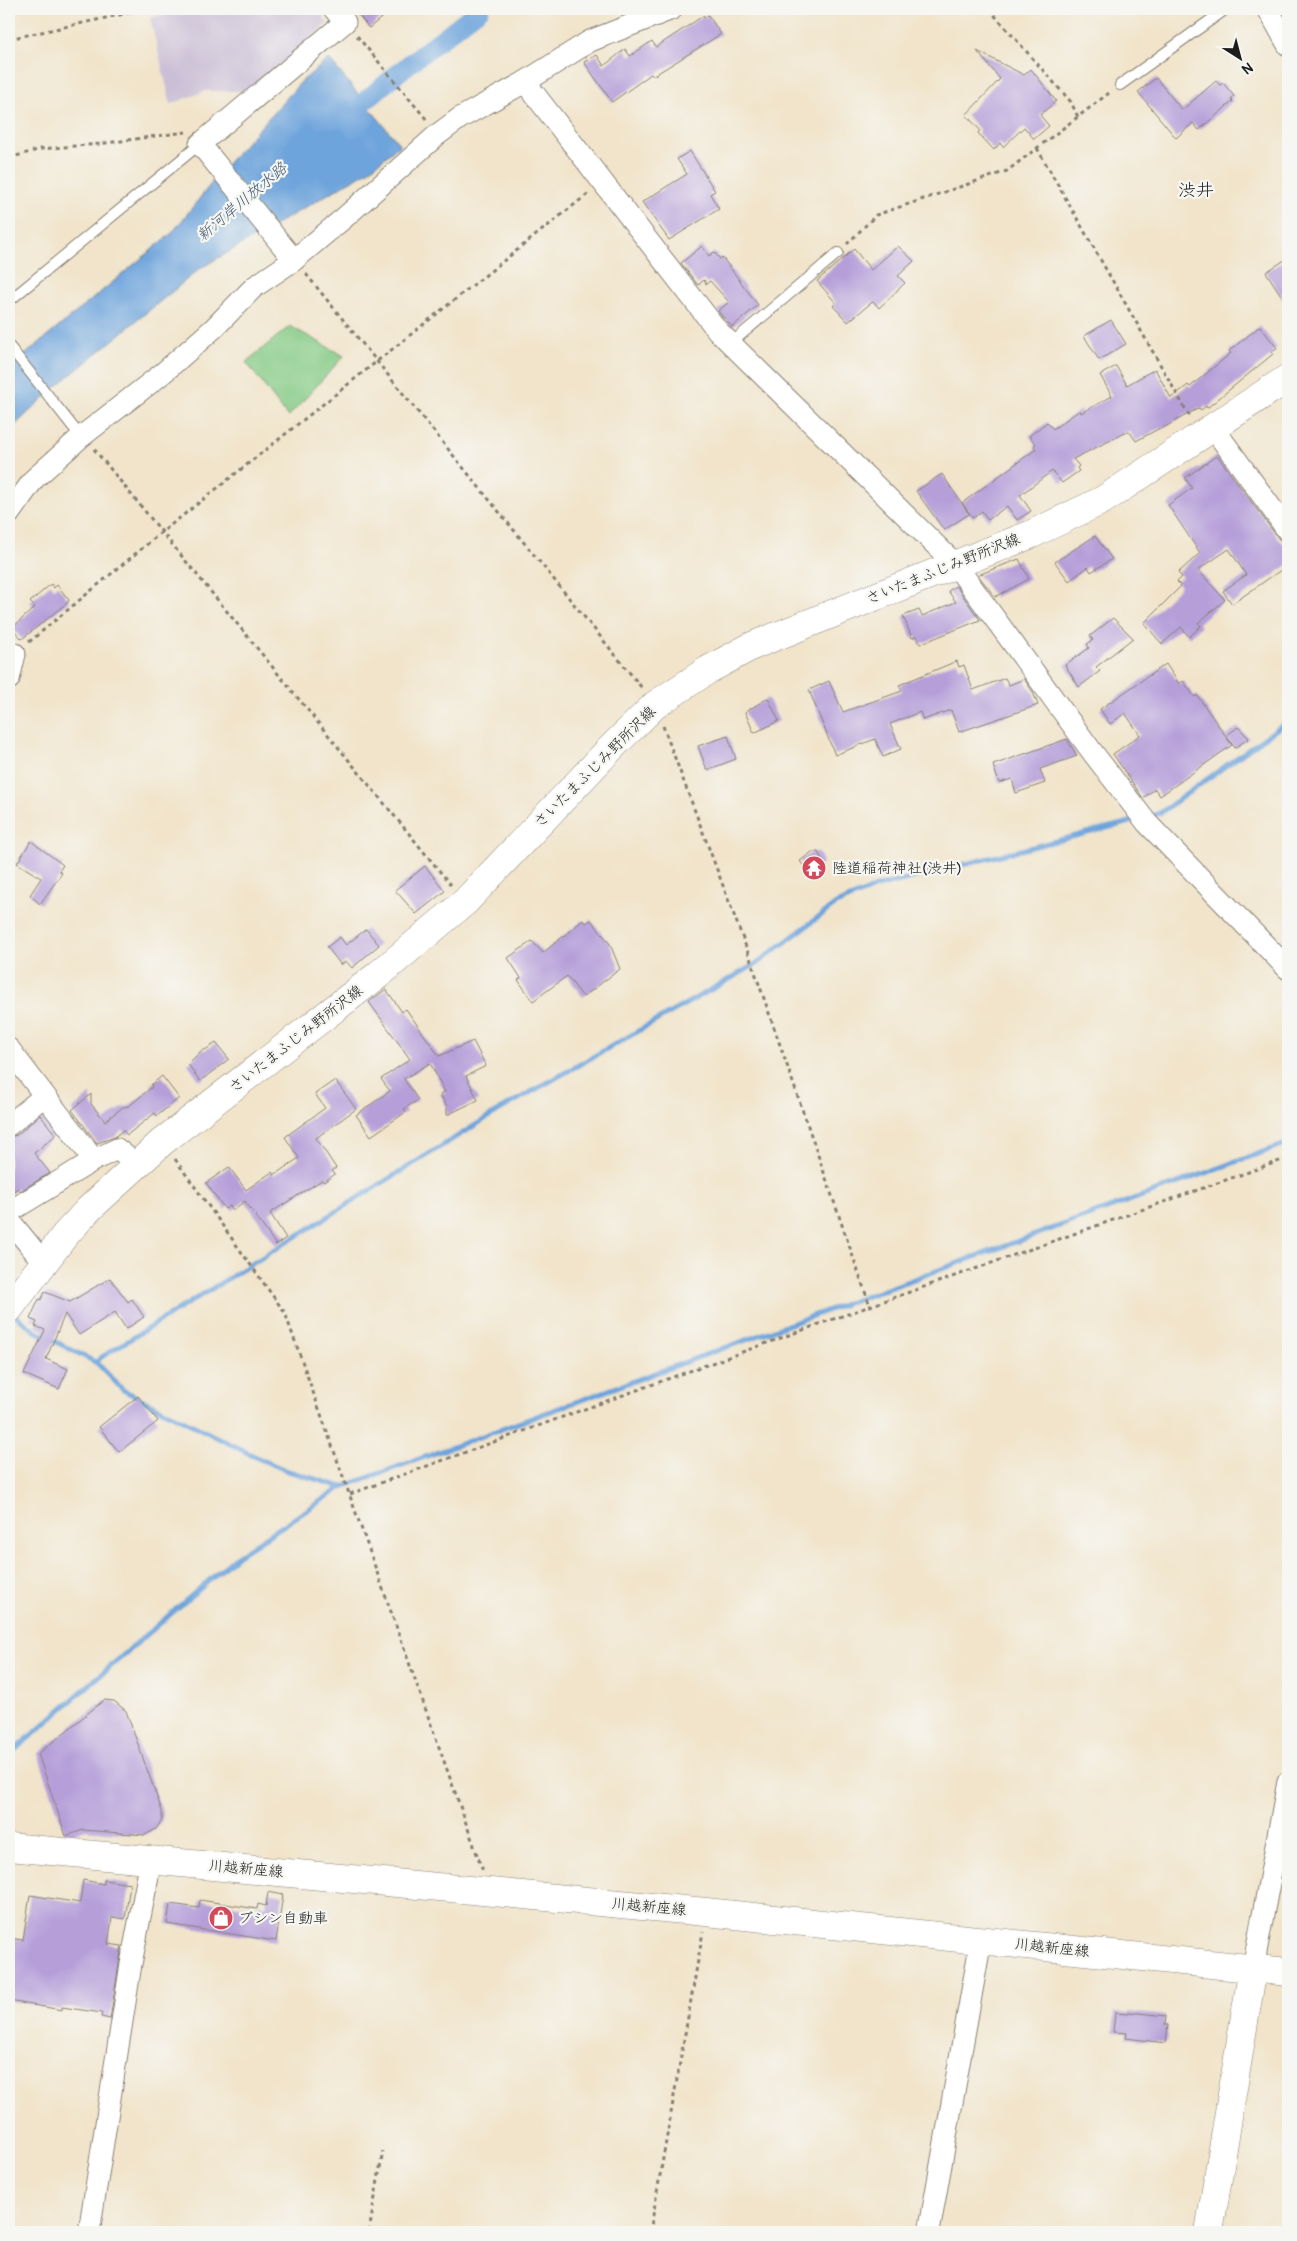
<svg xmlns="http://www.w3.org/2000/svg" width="1297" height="2241" font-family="Pangolin,'Klee One',sans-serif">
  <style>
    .industrial { fill: #cabfd6 }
    .green { fill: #84ca84; stroke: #507350 }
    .water { fill: #6ea4dc; stroke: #45607c }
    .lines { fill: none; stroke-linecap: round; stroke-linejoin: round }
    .stream { stroke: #6ea4dc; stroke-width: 5 }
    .canal { stroke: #6ea4dc; stroke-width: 19 }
    .building { fill: #b69fd9 }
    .lane-casing { stroke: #868073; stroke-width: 12 }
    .street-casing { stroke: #868073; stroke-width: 23 }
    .secondary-casing { stroke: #868073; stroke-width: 29 }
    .primary-casing { stroke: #868073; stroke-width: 29 }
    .path { stroke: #868073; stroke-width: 3; stroke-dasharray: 4 4; stroke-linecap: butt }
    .lane { stroke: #fff; stroke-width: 10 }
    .street { stroke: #fff; stroke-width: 21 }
    .secondary { stroke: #fff; stroke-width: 28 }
    .primary { stroke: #fff; stroke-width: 28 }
    .labels { text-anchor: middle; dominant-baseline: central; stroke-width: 4.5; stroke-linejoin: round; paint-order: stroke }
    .street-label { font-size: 15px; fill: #1c1c1c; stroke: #f6f6f2 }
    .poi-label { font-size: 15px; fill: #1c1c1c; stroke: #f6f6f2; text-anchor: start }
    .water-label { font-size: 16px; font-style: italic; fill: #415972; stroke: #f6f6f2 }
    .quarter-label { font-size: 18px; fill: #1c1c1c; stroke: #f6f6f2 }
  </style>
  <rect width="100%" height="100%" fill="#f6f6f2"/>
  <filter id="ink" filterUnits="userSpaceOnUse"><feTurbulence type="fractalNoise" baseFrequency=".02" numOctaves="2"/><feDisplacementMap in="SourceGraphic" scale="10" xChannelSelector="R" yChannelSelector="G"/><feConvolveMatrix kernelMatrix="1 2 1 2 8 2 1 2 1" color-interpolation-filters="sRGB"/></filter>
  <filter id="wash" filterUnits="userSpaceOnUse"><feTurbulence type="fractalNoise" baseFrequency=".0096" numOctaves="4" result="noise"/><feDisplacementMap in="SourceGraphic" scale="20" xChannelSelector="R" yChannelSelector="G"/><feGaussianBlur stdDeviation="1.12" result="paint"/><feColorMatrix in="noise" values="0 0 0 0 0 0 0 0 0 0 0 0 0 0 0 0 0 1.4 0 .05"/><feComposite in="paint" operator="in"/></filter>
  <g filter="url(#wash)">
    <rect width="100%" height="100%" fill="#f1e4ca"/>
    <polygon class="industrial" points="189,9 317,9 328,23 248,91 205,91 171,104 150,18"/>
    <polygon class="green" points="290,326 344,356 288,417 246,362"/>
    <polygon class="water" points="329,59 400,145 368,171 201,268 52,390 9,431 9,368 172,233 226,165 302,81"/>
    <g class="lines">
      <g class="stream">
        <polyline points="1148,817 1160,813 1288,721"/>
        <polyline points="14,1314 35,1331 97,1363 123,1390 260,1459 288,1471 342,1487"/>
        <polyline points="97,1363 100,1358 503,1108 756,964 836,904 876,887 1138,820"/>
        <polyline points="9,1755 237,1556 342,1487 1288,1143"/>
      </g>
      <polyline class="canal" points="344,118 409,64 480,9"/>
    </g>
    <g id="blocks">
      <g class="building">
        <polygon points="354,9 392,9 369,28"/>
        <polygon points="708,15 721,34 653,76 651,74 612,102 584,62 597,55 604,66 625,49 630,56 652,41 656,47 703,16 704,18"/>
        <polygon points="977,51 1024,75 1031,69 1056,101 1040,115 1049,126 1034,139 1024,127 1003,147 1000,143 994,150 978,133 980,130 966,115 1000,79"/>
        <polygon points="1156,78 1182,110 1216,81 1220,85 1223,83 1234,96 1231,99 1233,101 1199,130 1193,123 1176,138 1138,92"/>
        <polygon points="690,151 715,191 710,194 719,209 669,240 642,202 687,174 677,159"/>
        <polygon points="702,246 709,256 714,252 720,259 722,257 758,305 732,327 718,311 729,302 710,281 706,284 704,280 698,285 681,263"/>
        <polygon points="898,246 914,261 898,276 905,283 879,308 874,302 871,303 848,322 833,306 836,303 817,281 854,249 871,270"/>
        <polygon points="1288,258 1288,306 1266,272"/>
        <polygon points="1111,320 1126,344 1099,360 1084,336"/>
        <polygon points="1260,326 1277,348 1272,351 1273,354 1207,408 1206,406 1201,410 1199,408 1161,429 1160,428 1136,441 1129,431 1073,459 1079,466 1077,468 1079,471 1062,483 1052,471 1020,495 1031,511 1017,520 1007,506 988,520 982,511 973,518 962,503 1036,449 1034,446 1036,444 1029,436 1047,422 1053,429 1080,410 1081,413 1112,396 1100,375 1116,366 1127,385 1155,369 1171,398 1188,385 1190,387 1231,353 1229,351"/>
        <polygon points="1216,456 1219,458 1278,538 1288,548 1288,565 1232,604 1223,591 1246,575 1229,549 1198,570 1225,600 1198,623 1201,626 1189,637 1181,627 1162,644 1144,623 1181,586 1177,582 1182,577 1178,573 1200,553 1168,505 1192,488 1185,478"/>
        <polygon points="942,474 969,514 944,530 916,491"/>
        <polygon points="1095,536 1112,559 1091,572 1088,567 1069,581 1055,562"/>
        <polygon points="1019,559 1029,579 995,597 978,575"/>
        <polygon points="51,584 54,588 57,585 69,600 68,602 22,639 12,628 35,607 30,602"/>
        <polygon points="956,586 980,620 920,644 916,636 912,638 903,616 919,610 922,616 956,602 948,591"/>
        <polygon points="1113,618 1133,638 1096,667 1100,671 1079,687 1065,665 1089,648 1087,644 1093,640 1090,636"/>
        <polygon points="957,661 959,667 964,665 973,690 1005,678 1009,685 1024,679 1033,692 1038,705 959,732 951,710 923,720 920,712 890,724 901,749 883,757 875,739 835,755 809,690 829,681 843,712 902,691 899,685"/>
        <polygon points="1166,664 1179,684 1183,681 1195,697 1197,695 1232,745 1160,796 1155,789 1143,798 1113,754 1140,735 1125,713 1110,724 1100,709"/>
        <polygon points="768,698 779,721 754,733 745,712"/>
        <polygon points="1238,727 1249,738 1235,748 1226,736"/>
        <polygon points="728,736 736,759 707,770 698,746"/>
        <polygon points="1067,739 1077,756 1040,769 1045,783 1016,793 1012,779 999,783 993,765"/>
        <polygon points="31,841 63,865 59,871 62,873 40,904 30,895 41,878 17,863"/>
        <polygon points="812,852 818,852 822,859 822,864 809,873 800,861"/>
        <polygon points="425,866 445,891 416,914 395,890"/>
        <polygon points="583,920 586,923 591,920 610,944 620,969 583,997 567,976 533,1001 518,980 521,978 508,958 532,941 543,953"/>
        <polygon points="366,929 379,945 352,968 346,961 341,965 327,947 340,937 346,945"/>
        <polygon points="386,989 402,1012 406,1009 439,1056 473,1041 486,1066 466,1076 478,1100 447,1115 447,1107 440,1094 445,1092 430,1063 404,1079 418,1100 404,1109 406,1112 371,1136 356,1115 390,1091 381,1079 410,1059 369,1002"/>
        <polygon points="216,1043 229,1059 200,1081 188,1064 202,1050 205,1050"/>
        <polygon points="162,1076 179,1098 157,1116 155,1113 127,1135 123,1130 115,1137 97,1143 72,1110 91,1094 91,1104 105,1121 123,1107 129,1106 152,1087 151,1085"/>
        <polygon points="335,1080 356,1109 316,1138 336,1168 332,1171 335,1174 324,1182 322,1180 270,1213 286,1238 276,1245 245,1201 233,1210 230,1206 225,1209 206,1183 229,1167 246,1190 272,1172 274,1175 299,1158 285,1137 325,1108 315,1094"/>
        <polygon points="40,1115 56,1135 34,1153 50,1173 20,1191 18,1188 9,1195 9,1137 17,1135"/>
        <polygon points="110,1278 128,1302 132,1299 144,1317 126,1329 115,1312 79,1335 65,1314 46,1359 68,1369 59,1389 24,1374 45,1330 35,1326 37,1322 30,1319 39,1299 41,1300 45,1292 70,1302"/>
        <polygon points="138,1396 158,1421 119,1452 99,1427"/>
        <polygon points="104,1700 114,1701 126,1711 162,1811 162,1820 156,1829 145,1835 83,1830 66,1836 38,1754"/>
        <polygon points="83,1880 104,1884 104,1880 130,1884 125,1919 112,1917 108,1944 122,1946 110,2019 101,2017 102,2013 62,2007 62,2010 9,2001 9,1938 23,1940 30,1895 80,1903"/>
        <polygon points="268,1892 283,1895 276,1941 167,1924 170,1904 199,1908 200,1900 257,1909 258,1904 266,1906"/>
        <polygon points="1129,2012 1166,2016 1165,2025 1168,2025 1166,2043 1126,2038 1127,2033 1113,2032 1115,2013 1129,2014"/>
      </g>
    </g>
  </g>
  <g filter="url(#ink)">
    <use href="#blocks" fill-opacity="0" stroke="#868073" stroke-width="1"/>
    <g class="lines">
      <defs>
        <g id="lane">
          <polyline points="1120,85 1226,9"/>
          <polyline points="9,301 200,144"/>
          <polyline points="730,344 838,253"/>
          <polyline points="9,346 81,437"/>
        </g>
        <g id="street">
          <polyline points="1268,9 1288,45"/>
          <polyline points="525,82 718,331 955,564 1093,753 1147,823 1288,969"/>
          <polyline points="294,260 200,144 345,22 334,9"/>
          <polyline points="1212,426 1288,531"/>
          <polyline points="9,514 34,479 81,437 163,373 214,328 254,287 294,260 344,218 437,135 460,118 525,82 590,41 672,9"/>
          <polyline points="9,679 15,654"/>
          <polyline points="9,1049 94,1160 117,1149 136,1164"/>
          <polyline points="9,1125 44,1096"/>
          <polyline points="9,1212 94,1160"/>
          <polyline points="9,1220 35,1252 44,1260"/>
          <polyline points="1253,1968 1288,1782"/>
          <polyline points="89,2232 131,1964 151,1860"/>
          <polyline points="929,2232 981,1940"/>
        </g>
        <g id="secondary">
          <polyline points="9,1847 706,1912 1288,1972"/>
          <polyline points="1209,2232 1253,1968"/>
        </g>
        <polyline id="primary" points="9,1309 65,1235 89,1209 162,1142 378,975 465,902 610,749 655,705 708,670 752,646 1032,534 1103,500 1288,378"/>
      </defs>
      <use href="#lane" class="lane-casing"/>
      <use href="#street" class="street-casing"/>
      <use href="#secondary" class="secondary-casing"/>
      <use href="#primary" class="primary-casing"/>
      <g class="path">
        <polyline points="989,9 1071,102 1078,117"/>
        <polyline points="357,36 427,120"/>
        <polyline points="9,39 147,9"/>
        <polyline points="1037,148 1190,417"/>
        <polyline points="9,158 41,149 99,144 186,132"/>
        <polyline points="847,244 876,215 1007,171 1109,93"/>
        <polyline points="306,274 642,688"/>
        <polyline points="94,449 451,885"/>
        <polyline points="29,642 157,536 589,193"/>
        <polyline points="663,726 749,955 870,1306"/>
        <polyline points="175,1159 285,1313 483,1871"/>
        <polyline points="350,1494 825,1322 1288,1158"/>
        <polyline points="369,2232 383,2151"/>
        <polyline points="650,2232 703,1932"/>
      </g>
      <use href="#lane" class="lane"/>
      <use href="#street" class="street"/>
      <use href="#secondary" class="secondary"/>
      <use href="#primary" class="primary"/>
    </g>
  </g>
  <defs>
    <symbol id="temple-disc" viewBox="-11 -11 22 22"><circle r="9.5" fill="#d1495b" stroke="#f6f6f2"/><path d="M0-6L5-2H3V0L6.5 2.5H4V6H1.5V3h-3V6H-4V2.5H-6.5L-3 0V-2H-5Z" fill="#fff"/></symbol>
    <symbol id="shop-disc" viewBox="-11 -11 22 22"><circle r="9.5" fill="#d1495b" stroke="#f6f6f2"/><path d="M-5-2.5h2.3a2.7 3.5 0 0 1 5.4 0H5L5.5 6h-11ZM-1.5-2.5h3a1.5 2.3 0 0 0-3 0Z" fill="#fff"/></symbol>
  </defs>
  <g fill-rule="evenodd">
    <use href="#temple-disc" x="800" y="854" width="28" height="28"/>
    <use href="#shop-disc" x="207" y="1904" width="28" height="28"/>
  </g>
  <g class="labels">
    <g class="street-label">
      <text transform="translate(943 569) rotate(-22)">さいたまふじみ野所沢線</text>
      <text transform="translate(595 767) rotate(-45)">さいたまふじみ野所沢線</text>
      <text transform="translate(296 1039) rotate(-38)">さいたまふじみ野所沢線</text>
      <text transform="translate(246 1869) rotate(5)">川越新座線</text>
      <text transform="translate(649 1907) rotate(5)">川越新座線</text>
      <text transform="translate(1052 1948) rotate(6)">川越新座線</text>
    </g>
    <g class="poi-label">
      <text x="832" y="868">陸道稲荷神社(渋井)</text>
      <text x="238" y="1918">ブシン自動車</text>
    </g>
    <g class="water-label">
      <text transform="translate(242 202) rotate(-40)">新河岸川放水路</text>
    </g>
    <g class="quarter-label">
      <text x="1196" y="190">渋井</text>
    </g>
  </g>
  <rect width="1297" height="2241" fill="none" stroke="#f6f6f2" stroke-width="30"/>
  <g transform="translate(1240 58) rotate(144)" stroke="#f6f6f2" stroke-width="4" paint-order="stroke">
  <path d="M0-4L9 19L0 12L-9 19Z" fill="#1c1c1c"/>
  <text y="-8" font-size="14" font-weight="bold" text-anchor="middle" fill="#1c1c1c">N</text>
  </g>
</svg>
